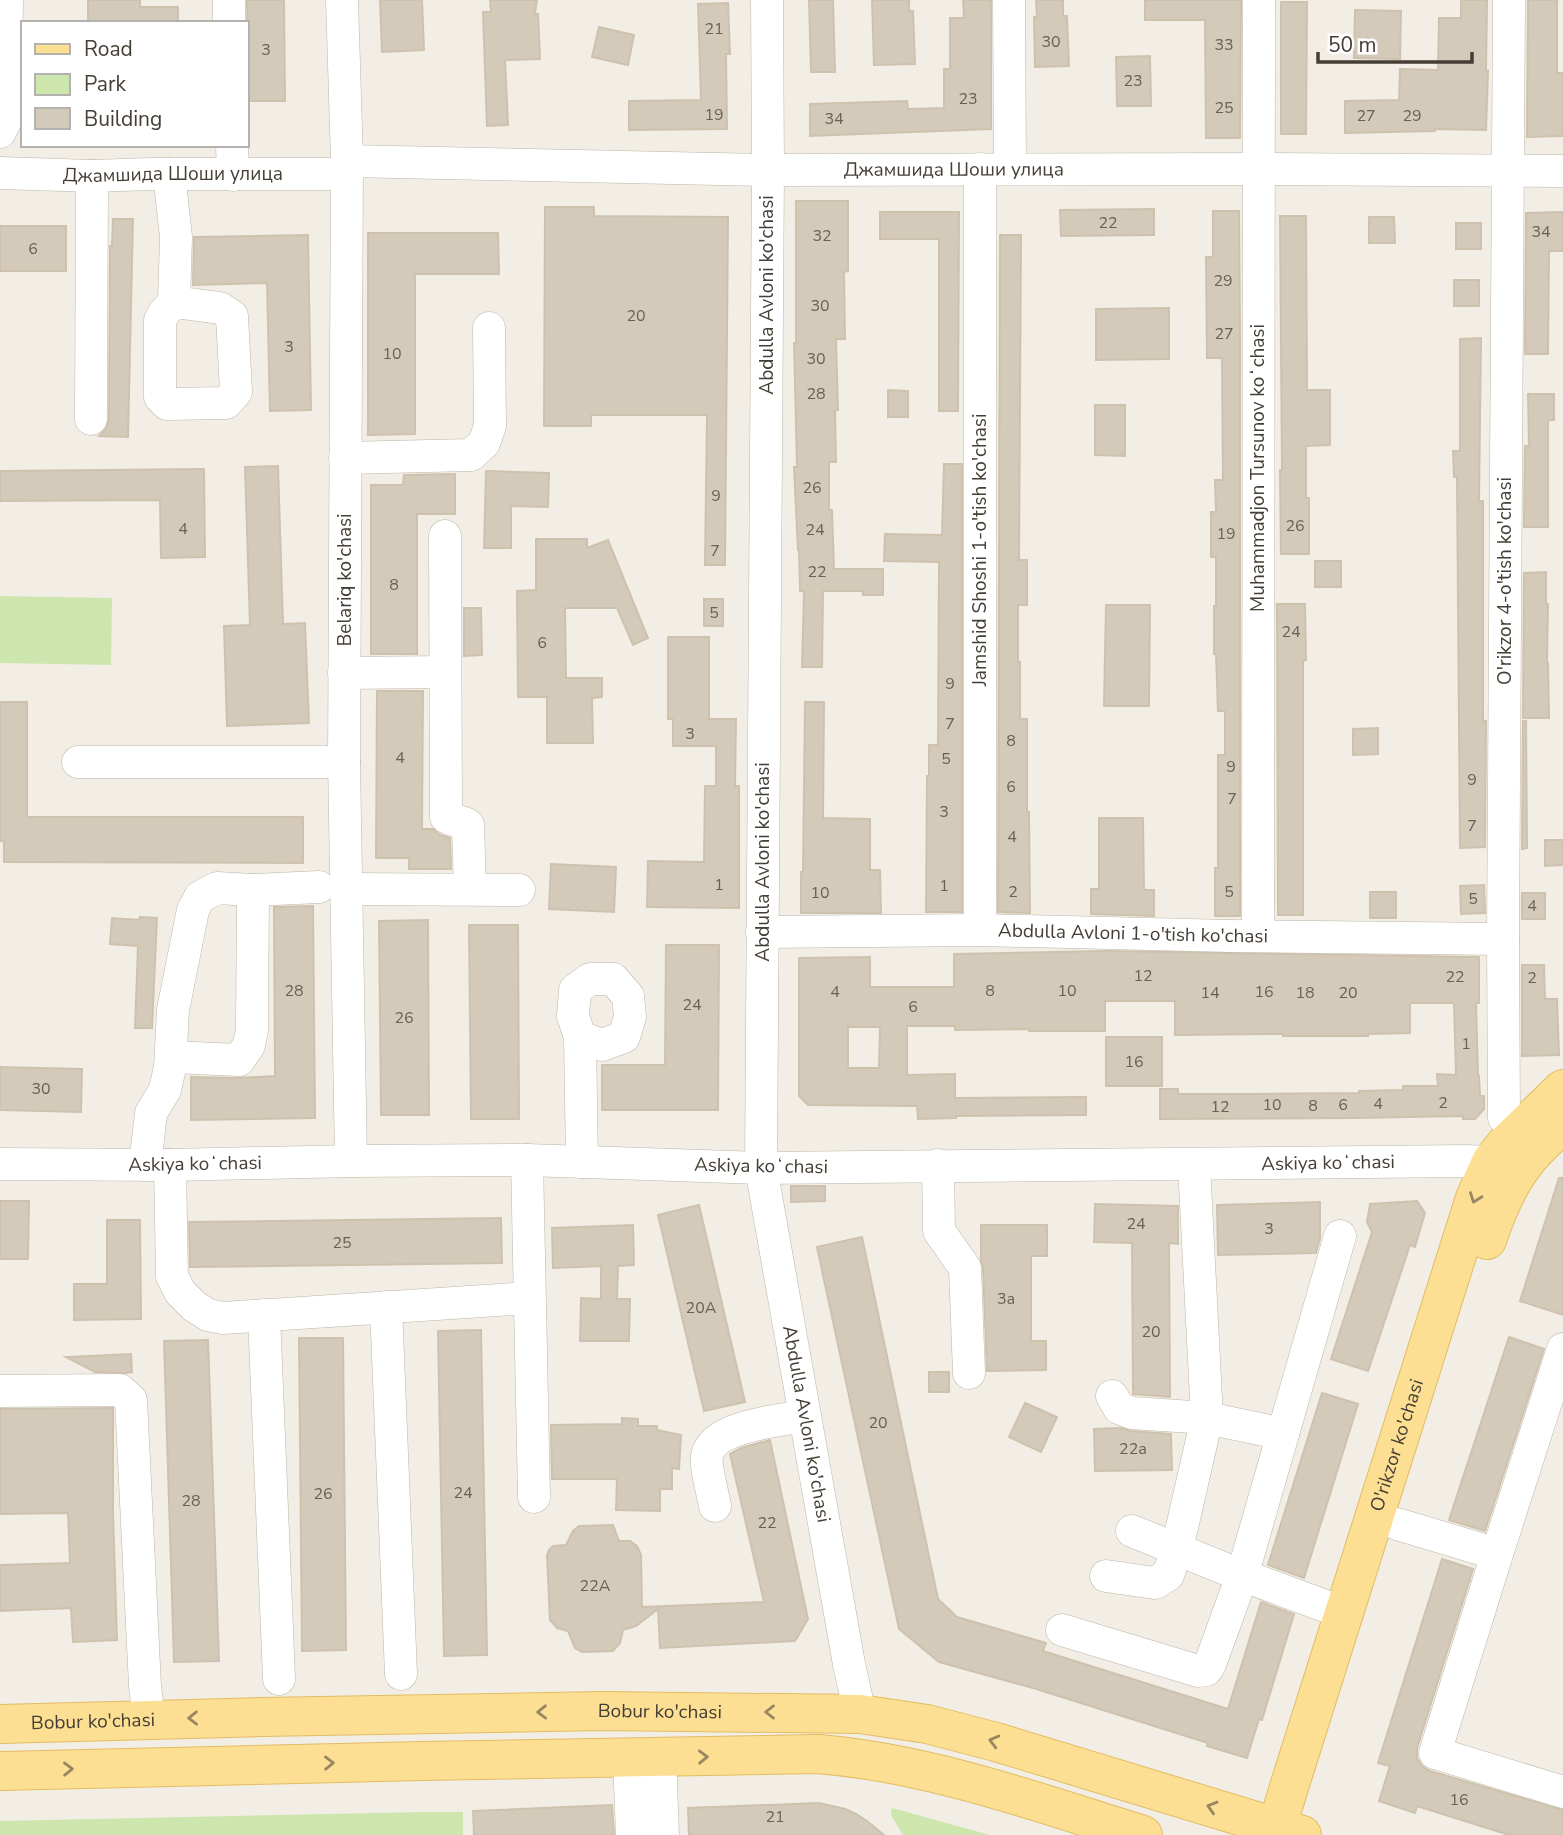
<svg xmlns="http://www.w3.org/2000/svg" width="1563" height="1835" font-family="'Nunito Sans',sans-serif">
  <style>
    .green { fill: #cde6ae }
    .building { fill: #d4caba; stroke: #cec2ae; stroke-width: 2; fill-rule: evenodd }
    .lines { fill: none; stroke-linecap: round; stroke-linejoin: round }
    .minor-casing { stroke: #bdb6a8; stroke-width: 33 }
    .major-casing { stroke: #e2bc63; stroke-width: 40 }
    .minor { stroke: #fff; stroke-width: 32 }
    .major { stroke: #fddf93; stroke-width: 38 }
    .oneway { stroke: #97865f }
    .labels { text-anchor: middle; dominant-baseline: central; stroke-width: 5; stroke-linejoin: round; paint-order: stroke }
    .number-label { font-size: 16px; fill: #686156 }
    .street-label { font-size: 19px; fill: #443e35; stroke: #fff }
  </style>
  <rect width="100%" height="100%" fill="#f2eee5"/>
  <g class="green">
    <polygon points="0,596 112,598 111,665 0,663"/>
    <polygon points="892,1808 990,1835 903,1835 891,1815"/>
    <polygon points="423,1812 463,1812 463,1835 0,1835 0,1821"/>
  </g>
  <g class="building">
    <polygon points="88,0 140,0 140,7 178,7 178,23 88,23"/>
    <polygon points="247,0 284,0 285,101 249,101"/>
    <polygon points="380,0 422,0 424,50 382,52"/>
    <polygon points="490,0 537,0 535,14 538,14 540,59 505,60 508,125 487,126 483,12 491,12"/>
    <polygon points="809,0 833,0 835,72 811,72"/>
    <polygon points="872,0 909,0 909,11 913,11 915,64 874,65"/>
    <polygon points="963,0 991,0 991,129 810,136 810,104 907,101 908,109 944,108 944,69 950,69 950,18 964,18"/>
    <polygon points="1036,0 1063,0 1063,16 1067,16 1069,66 1035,67 1034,17 1037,17"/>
    <polygon points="1145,0 1241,0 1240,138 1206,138 1205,20 1145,20"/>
    <polygon points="1461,0 1487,0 1486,71 1488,71 1486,130 1435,129 1435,131 1345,133 1345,101 1399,100 1400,69 1438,70 1439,18 1461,18"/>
    <polygon points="1528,0 1557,0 1557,73 1563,73 1563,136 1527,137"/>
    <polygon points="1281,2 1307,2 1306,134 1281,134"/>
    <polygon points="728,3 730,54 726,54 727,129 629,130 629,101 701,100 698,4"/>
    <polygon points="1355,10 1401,11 1400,59 1354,58"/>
    <polygon points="599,27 634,35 628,65 592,57"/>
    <polygon points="1150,56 1151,106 1117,106 1116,57"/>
    <polygon points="796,201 848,201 848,271 844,272 845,339 836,339 838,410 835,410 836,462 829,462 829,510 832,510 834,569 883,569 883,595 863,595 863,591 823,591 822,667 802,667 804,591 800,591 799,550 798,550 794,467 797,467 794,343 796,343"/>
    <polygon points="545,207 594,207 594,216 728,217 725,565 705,565 707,415 591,415 591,426 544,426"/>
    <polygon points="1154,209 1154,235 1061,236 1060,210"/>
    <polygon points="1213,211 1239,211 1240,336 1240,916 1215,916 1215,868 1218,868 1218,755 1225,755 1225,711 1218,711 1216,654 1214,654 1214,606 1216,606 1216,557 1211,557 1211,512 1216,512 1215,480 1223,480 1222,358 1207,358 1206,257 1213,257"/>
    <polygon points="880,212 959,212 958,411 939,411 939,239 880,239"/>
    <polygon points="1563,212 1563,251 1549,251 1548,354 1525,354 1526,213"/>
    <polygon points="1280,216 1306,216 1307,390 1330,390 1330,445 1306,446 1306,498 1309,498 1309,554 1281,554 1280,470 1282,470"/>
    <polygon points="1369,217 1394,217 1395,243 1369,243"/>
    <polygon points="113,219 133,219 128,437 99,436 106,429 109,419 110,246 112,246"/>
    <rect x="1456" y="223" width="25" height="26"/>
    <rect x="0" y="226" width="66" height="45"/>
    <polygon points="368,233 498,233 499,274 415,274 415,434 368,435"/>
    <polygon points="308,235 311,410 270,411 267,283 193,285 194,237"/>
    <polygon points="1000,235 1021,235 1019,560 1027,560 1027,605 1018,605 1018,662 1020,662 1020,719 1027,719 1027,812 1029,812 1030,913 998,912"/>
    <rect x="1454" y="280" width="25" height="26"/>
    <polygon points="1169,308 1169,359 1096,360 1096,309"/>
    <polygon points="1481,338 1479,501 1483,501 1483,721 1486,721 1485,847 1460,848 1457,477 1454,477 1453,451 1460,451 1460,339"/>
    <polygon points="888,390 908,391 908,417 888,417"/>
    <polygon points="1528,394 1554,394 1554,420 1548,420 1548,527 1524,527 1525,446 1529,446"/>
    <polygon points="1095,405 1125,405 1125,456 1095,455"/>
    <polygon points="944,464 962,464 962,912 926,912 927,776 929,776 929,745 938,745 939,562 884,561 885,534 942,535"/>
    <polygon points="278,466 283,624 305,623 309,723 227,726 224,626 250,625 245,467"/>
    <polygon points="204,469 205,557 161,558 160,500 0,501 0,471"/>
    <polygon points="486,471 549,473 548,507 511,506 511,548 484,548"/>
    <polygon points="455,474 455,514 417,514 417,654 371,654 371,485 403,485 404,475"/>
    <polygon points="536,539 587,539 587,548 608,540 648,638 633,645 617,608 565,608 566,678 602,678 602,697 592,698 593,743 547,743 547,697 518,697 517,591 536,590"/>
    <rect x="1315" y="561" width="26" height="26"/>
    <polygon points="1546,572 1546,604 1548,604 1547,663 1548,663 1549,718 1523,718 1524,573"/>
    <rect x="704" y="599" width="19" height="27"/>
    <polygon points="1277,604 1305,604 1306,660 1303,661 1303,915 1278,915"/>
    <polygon points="1106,605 1150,605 1149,706 1104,706"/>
    <polygon points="464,608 481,608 482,655 464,656"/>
    <polygon points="668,637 709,637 709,719 736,719 735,786 739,786 739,908 647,907 648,861 704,862 705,786 716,786 716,746 673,746 673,719 668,719"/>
    <polygon points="377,691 423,691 422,829 433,829 440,835 450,838 451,869 409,869 409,858 376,858"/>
    <polygon points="0,702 27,702 27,817 303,817 303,863 4,862 4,841 0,841"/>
    <polygon points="805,702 824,702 823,818 870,819 870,870 880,870 881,913 801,913 801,872 803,872"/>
    <polygon points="1523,721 1526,721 1527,848 1522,849"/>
    <polygon points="1378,728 1378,754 1353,755 1353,729"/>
    <polygon points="1099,818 1143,818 1144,890 1154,890 1154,916 1091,914 1091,889 1099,889"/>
    <polygon points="1545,840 1563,840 1563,865 1545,866"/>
    <polygon points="551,864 616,867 614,912 549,909"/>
    <polygon points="1484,885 1485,913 1461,914 1460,886"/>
    <rect x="1370" y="892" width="26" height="26"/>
    <rect x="1522" y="893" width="23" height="26"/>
    <polygon points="313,906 315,1118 191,1120 191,1077 238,1078 275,1076 274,907"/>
    <polygon points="140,917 157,918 152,1028 135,1028 138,946 110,944 112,918 139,920"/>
    <polygon points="428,920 429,1115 381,1115 379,921"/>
    <polygon points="469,925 518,925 519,1119 471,1119"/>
    <polygon points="666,945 719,945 718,1110 602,1110 602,1065 665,1065"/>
    <path d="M 1105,951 L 1479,957 L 1479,1003 L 1476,1003 L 1478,1076 L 1479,1076 L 1480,1096 L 1484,1096 L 1484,1109 L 1475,1119 L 1463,1119 L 1463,1116 L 1356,1118 L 1160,1119 L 1160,1089 L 1178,1089 L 1178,1094 L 1252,1094 L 1359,1093 L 1359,1091 L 1403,1090 L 1403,1086 L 1438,1086 L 1437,1074 L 1456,1075 L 1454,1003 L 1410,1003 L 1410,1033 L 1368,1034 L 1368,1036 L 1283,1036 L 1283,1034 L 1175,1035 L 1175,1001 L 1105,1001 L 1105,1031 L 1029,1031 L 1029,1029 L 955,1030 L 955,1026 L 907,1026 L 907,1075 L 955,1074 L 955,1098 L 1086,1097 L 1086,1115 L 956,1116 L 956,1118 L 918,1119 L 917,1106 L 808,1105 L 799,1096 L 799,958 L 870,957 L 870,987 L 954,987 L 954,954 ZM 848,1027 L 880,1027 L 879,1068 L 848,1068 Z"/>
    <polygon points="1522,965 1544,965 1545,999 1557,999 1559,1055 1522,1056"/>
    <rect x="1106" y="1037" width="56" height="49"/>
    <polygon points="0,1067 82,1069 81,1112 0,1110"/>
    <polygon points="1559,1178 1563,1178 1563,1315 1520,1301"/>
    <polygon points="791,1186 825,1186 825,1201 791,1202"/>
    <polygon points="0,1201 29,1201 28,1259 0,1259"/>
    <polygon points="1417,1201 1425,1213 1415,1247 1410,1245 1368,1371 1331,1359 1372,1232 1367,1222 1370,1204"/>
    <polygon points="1320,1202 1320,1238 1316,1253 1218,1255 1217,1205"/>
    <polygon points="1095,1204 1178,1206 1178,1244 1169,1243 1170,1397 1133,1394 1132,1243 1094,1242"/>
    <polygon points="699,1205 745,1402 704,1411 658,1215"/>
    <polygon points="501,1218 502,1263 190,1267 189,1222"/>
    <polygon points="107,1220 140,1220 141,1319 74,1320 74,1284 107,1284"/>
    <polygon points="633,1225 634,1265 618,1266 617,1299 630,1299 629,1341 580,1341 581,1298 601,1299 601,1266 553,1268 552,1228"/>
    <polygon points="981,1225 1047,1225 1047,1256 1031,1256 1031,1341 1046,1341 1046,1370 987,1371 983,1267 981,1261"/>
    <polygon points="862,1237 938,1599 957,1617 1046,1643 1043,1651 1228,1709 1261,1602 1294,1614 1262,1720 1259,1719 1247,1758 1207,1746 1208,1743 1033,1688 939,1662 899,1629 817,1247"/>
    <polygon points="481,1330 487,1655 444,1656 438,1331"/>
    <polygon points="1509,1337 1544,1349 1485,1531 1449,1520"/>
    <polygon points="299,1338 343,1338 346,1650 302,1651"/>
    <polygon points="208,1340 219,1661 174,1662 164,1341"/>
    <polygon points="131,1354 132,1372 124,1373 95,1372 66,1357"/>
    <rect x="929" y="1372" width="20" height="20"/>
    <polygon points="1322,1393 1358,1404 1304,1578 1268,1565"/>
    <polygon points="1025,1403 1057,1417 1041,1452 1009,1437"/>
    <polygon points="113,1408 113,1512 117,1640 73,1642 71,1608 0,1611 0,1565 70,1563 68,1513 0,1514 0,1409"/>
    <polygon points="622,1418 638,1419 638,1426 657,1426 657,1430 681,1435 679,1469 672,1468 672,1489 660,1489 660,1511 616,1510 617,1479 552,1479 551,1425 622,1424"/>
    <polygon points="1120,1428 1131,1431 1171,1434 1172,1470 1095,1471 1094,1429"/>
    <polygon points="770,1440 808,1619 795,1641 660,1648 658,1609 636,1626 623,1630 620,1643 613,1651 582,1652 575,1648 568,1631 557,1628 550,1620 547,1555 549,1550 553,1546 566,1545 573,1531 579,1526 613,1525 619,1541 630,1541 637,1546 641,1555 642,1607 764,1602 730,1454 741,1448"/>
    <polygon points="1442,1559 1473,1569 1417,1748 1417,1758 1422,1766 1430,1771 1563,1810 1563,1835 1509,1835 1417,1806 1415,1813 1379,1801 1390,1766 1378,1763"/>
    <polygon points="819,1803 845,1809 856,1814 867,1821 884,1835 689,1835 688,1808"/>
    <polygon points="612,1805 614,1835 474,1835 473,1811"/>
  </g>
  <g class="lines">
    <defs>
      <g id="minor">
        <polyline points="229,0 229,23"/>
        <polyline points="342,0 347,161 344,762 351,1161"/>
        <path id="s1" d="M 767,0 L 768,170 L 761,1168 L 849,1664 L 860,1714"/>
        <polyline points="1009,0 1010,169"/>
        <polyline points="1509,0 1503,939 1504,1118 1534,1148"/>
        <polyline points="0,132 5,122 7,0"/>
        <polyline points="232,145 233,175"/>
        <path id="s2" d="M 347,161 L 768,170 L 1258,169 L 1563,171"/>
        <path id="s3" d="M 0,173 L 92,176 L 151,174 L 347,174"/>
        <polyline points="169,174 176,237 174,302 164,313 160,320 160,397 167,404 226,403 236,392 232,316 220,308 174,302"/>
        <polyline points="91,419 92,176"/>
        <polyline points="345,458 471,455 484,443 490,426 489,328"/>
        <path d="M 445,536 L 446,817 C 453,822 461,820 468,825 L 470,889"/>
        <polyline points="344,673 444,672"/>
        <polyline points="78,762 344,762"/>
        <polyline points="346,889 519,890"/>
        <polyline points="980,930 980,169"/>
        <path id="s4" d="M 762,932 L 980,930 L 1230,936 L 1503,939"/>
        <polyline points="1258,936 1259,0"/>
        <polyline points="580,1037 602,1045 624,1037 630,1017 628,996 613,979 590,979 575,990 573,1016 580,1037 582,1162"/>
        <polyline points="171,1057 239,1060 249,1045 252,1030 253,890"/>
        <polyline points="527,1160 534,1497"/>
        <polyline points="0,1164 170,1165 351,1161 527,1160 761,1168 1466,1161 1511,1163"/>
        <polyline points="145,1165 151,1113 165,1090 170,1067 173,1010 193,910 200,897 217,888 253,890 319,887"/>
        <polyline points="170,1165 172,1276 180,1292 194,1306 208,1315 223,1318 529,1298"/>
        <polyline points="938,1165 939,1231 965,1268 969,1373"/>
        <polyline points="386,1307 401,1674"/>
        <polyline points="264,1315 279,1679"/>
        <polyline points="0,1391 120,1390 131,1400 145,1686 149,1719"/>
        <polyline points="1112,1396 1119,1408 1132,1413 1207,1418 1283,1434"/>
        <path d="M 715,1506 C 713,1494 705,1466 707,1456 C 712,1426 781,1420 805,1416"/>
        <polyline points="1397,1524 1497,1554 1435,1753 1563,1792"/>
        <polyline points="1132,1531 1228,1570 1344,1613"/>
        <polyline points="1497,1554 1563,1349"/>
        <polyline points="1106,1576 1155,1583 1168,1575 1177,1549 1207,1418 1194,1165"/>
        <polyline points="1062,1630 1198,1671 1206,1670 1210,1664 1242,1576 1340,1236"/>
        <polyline points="660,1757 663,1835"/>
        <polyline points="629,1758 632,1835"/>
      </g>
      <g id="major">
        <path d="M 1487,1240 C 1496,1213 1507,1186 1524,1164 C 1534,1150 1547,1139 1559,1127"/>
        <path id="s5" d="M 0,1724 L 261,1717 L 603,1711 L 860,1714 L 927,1724 L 996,1742 L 1302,1835"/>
        <path d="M 0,1771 L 422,1761 L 818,1754 C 929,1763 1037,1802 1143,1835"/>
        <path id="s6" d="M 1277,1835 L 1277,1827 L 1290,1784 L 1475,1198 L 1491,1162 L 1504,1146 L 1563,1089"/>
      </g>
    </defs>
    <use href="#minor" class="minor-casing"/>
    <use href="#major" class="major-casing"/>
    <use href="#minor" class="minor"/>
    <use href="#major" class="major"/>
  </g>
  <defs><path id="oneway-chevron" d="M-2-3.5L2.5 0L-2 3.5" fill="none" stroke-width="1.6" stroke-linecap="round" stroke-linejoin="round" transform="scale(1.75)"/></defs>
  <g class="oneway">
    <use href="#oneway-chevron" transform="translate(1475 1198) rotate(110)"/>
    <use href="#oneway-chevron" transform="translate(542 1712) rotate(179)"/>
    <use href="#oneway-chevron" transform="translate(770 1712) rotate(-180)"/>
    <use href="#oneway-chevron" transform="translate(193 1718) rotate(179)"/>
    <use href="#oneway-chevron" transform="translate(994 1741) rotate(-165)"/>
    <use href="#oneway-chevron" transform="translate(703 1757) rotate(-1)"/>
    <use href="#oneway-chevron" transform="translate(329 1763) rotate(-1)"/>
    <use href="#oneway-chevron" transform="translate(68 1769) rotate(-1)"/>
    <use href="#oneway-chevron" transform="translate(1212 1807) rotate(-163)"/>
  </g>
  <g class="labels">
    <g class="number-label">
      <text x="714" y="29">21</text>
      <text x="1051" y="42">30</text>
      <text x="1224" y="45">33</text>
      <text x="266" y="50">3</text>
      <text x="1133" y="81">23</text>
      <text x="968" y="99">23</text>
      <text x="1224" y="108">25</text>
      <text x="714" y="115">19</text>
      <text x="1366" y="116">27</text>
      <text x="1412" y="116">29</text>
      <text x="834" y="119">34</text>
      <text x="1108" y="223">22</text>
      <text x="1541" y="232">34</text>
      <text x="822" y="236">32</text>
      <text x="33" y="249">6</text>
      <text x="1223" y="281">29</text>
      <text x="820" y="306">30</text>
      <text x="636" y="316">20</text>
      <text x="1224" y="334">27</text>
      <text x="289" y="347">3</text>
      <text x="392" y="354">10</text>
      <text x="816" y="359">30</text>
      <text x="816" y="394">28</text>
      <text x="812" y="488">26</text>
      <text x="716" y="496">9</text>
      <text x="1295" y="526">26</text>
      <text x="183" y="529">4</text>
      <text x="815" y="530">24</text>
      <text x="1226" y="534">19</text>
      <text x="715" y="551">7</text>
      <text x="817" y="572">22</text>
      <text x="394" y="585">8</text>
      <text x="714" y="613">5</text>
      <text x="1291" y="632">24</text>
      <text x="542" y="643">6</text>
      <text x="950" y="684">9</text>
      <text x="950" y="724">7</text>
      <text x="690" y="734">3</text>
      <text x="1011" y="741">8</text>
      <text x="400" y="758">4</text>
      <text x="946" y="759">5</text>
      <text x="1231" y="767">9</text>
      <text x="1472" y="780">9</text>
      <text x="1011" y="787">6</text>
      <text x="1232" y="799">7</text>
      <text x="944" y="812">3</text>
      <text x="1472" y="826">7</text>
      <text x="1012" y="837">4</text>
      <text x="719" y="885">1</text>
      <text x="944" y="886">1</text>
      <text x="1013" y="892">2</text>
      <text x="1229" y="892">5</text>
      <text x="820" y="893">10</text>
      <text x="1473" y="899">5</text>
      <text x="1532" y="906">4</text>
      <text x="1143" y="976">12</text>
      <text x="1455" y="977">22</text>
      <text x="1532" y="978">2</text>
      <text x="294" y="991">28</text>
      <text x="990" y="991">8</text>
      <text x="1067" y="991">10</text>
      <text x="835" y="992">4</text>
      <text x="1264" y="992">16</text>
      <text x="1210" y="993">14</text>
      <text x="1305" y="993">18</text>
      <text x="1348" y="993">20</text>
      <text x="692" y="1005">24</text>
      <text x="913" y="1007">6</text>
      <text x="404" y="1018">26</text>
      <text x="1466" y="1044">1</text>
      <text x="1134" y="1062">16</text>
      <text x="41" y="1089">30</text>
      <text x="1443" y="1103">2</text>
      <text x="1378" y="1104">4</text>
      <text x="1272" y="1105">10</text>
      <text x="1343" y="1105">6</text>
      <text x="1313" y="1106">8</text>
      <text x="1220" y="1107">12</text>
      <text x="1136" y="1224">24</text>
      <text x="1269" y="1229">3</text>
      <text x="342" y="1243">25</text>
      <text x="1006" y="1299">3а</text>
      <text x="701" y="1308">20A</text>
      <text x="1151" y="1332">20</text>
      <text x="878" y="1423">20</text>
      <text x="1133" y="1449">22а</text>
      <text x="463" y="1493">24</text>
      <text x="323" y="1494">26</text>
      <text x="191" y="1501">28</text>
      <text x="767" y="1523">22</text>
      <text x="595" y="1586">22А</text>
      <text x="1459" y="1800">16</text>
      <text x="775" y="1817">21</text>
    </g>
    <g class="street-label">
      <text stroke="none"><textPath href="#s2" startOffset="607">Джамшида Шоши улица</textPath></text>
      <text stroke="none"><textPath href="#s3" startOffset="173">Джамшида Шоши улица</textPath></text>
      <text transform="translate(767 295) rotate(-90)">Abdulla Avloni ko'chasi</text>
      <text transform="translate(1258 468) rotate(-90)">Muhammadjon Tursunov koʻchasi</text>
      <text transform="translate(980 550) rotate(-90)">Jamshid Shoshi 1-o'tish ko'chasi</text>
      <text transform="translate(345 580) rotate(-90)">Belariq ko'chasi</text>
      <text transform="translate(1505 581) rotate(-90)">O'rikzor 4-o'tish ko'chasi</text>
      <text transform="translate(763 862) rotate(-90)">Abdulla Avloni ko'chasi</text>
      <text stroke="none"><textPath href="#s4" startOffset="371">Abdulla Avloni 1-o'tish ko'chasi</textPath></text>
      <text transform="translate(1328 1163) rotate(-1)">Askiya koʻchasi</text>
      <text transform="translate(195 1164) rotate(-1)">Askiya koʻchasi</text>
      <text transform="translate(761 1166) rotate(1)">Askiya koʻchasi</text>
      <text stroke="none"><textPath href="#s1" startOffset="1428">Abdulla Avloni ko'chasi</textPath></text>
      <text stroke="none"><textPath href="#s6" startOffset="408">O'rikzor ko'chasi</textPath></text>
      <text stroke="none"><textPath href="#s5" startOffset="660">Bobur ko'chasi</textPath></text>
      <text stroke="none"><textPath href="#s5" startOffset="93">Bobur ko'chasi</textPath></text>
    </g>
  </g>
  <rect x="21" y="21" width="228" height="126" fill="#ffffff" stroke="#b4b2ae" stroke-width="2"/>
  <rect x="35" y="44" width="35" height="10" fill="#fddf93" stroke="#b4b2ae" stroke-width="2"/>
  <text x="84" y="56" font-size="21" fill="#443e35">Road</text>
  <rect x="35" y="74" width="35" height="21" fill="#cde6ae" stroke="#b4b2ae" stroke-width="2"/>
  <text x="84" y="91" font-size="21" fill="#443e35">Park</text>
  <rect x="35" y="108" width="35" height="21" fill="#d4caba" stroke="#b4b2ae" stroke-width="2"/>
  <text x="84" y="126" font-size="21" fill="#443e35">Building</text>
  <path d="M1318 52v10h154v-10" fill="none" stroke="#443e35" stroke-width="3.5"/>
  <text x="1328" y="52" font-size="21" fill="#443e35" stroke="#ffffff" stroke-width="5" paint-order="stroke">50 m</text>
</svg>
